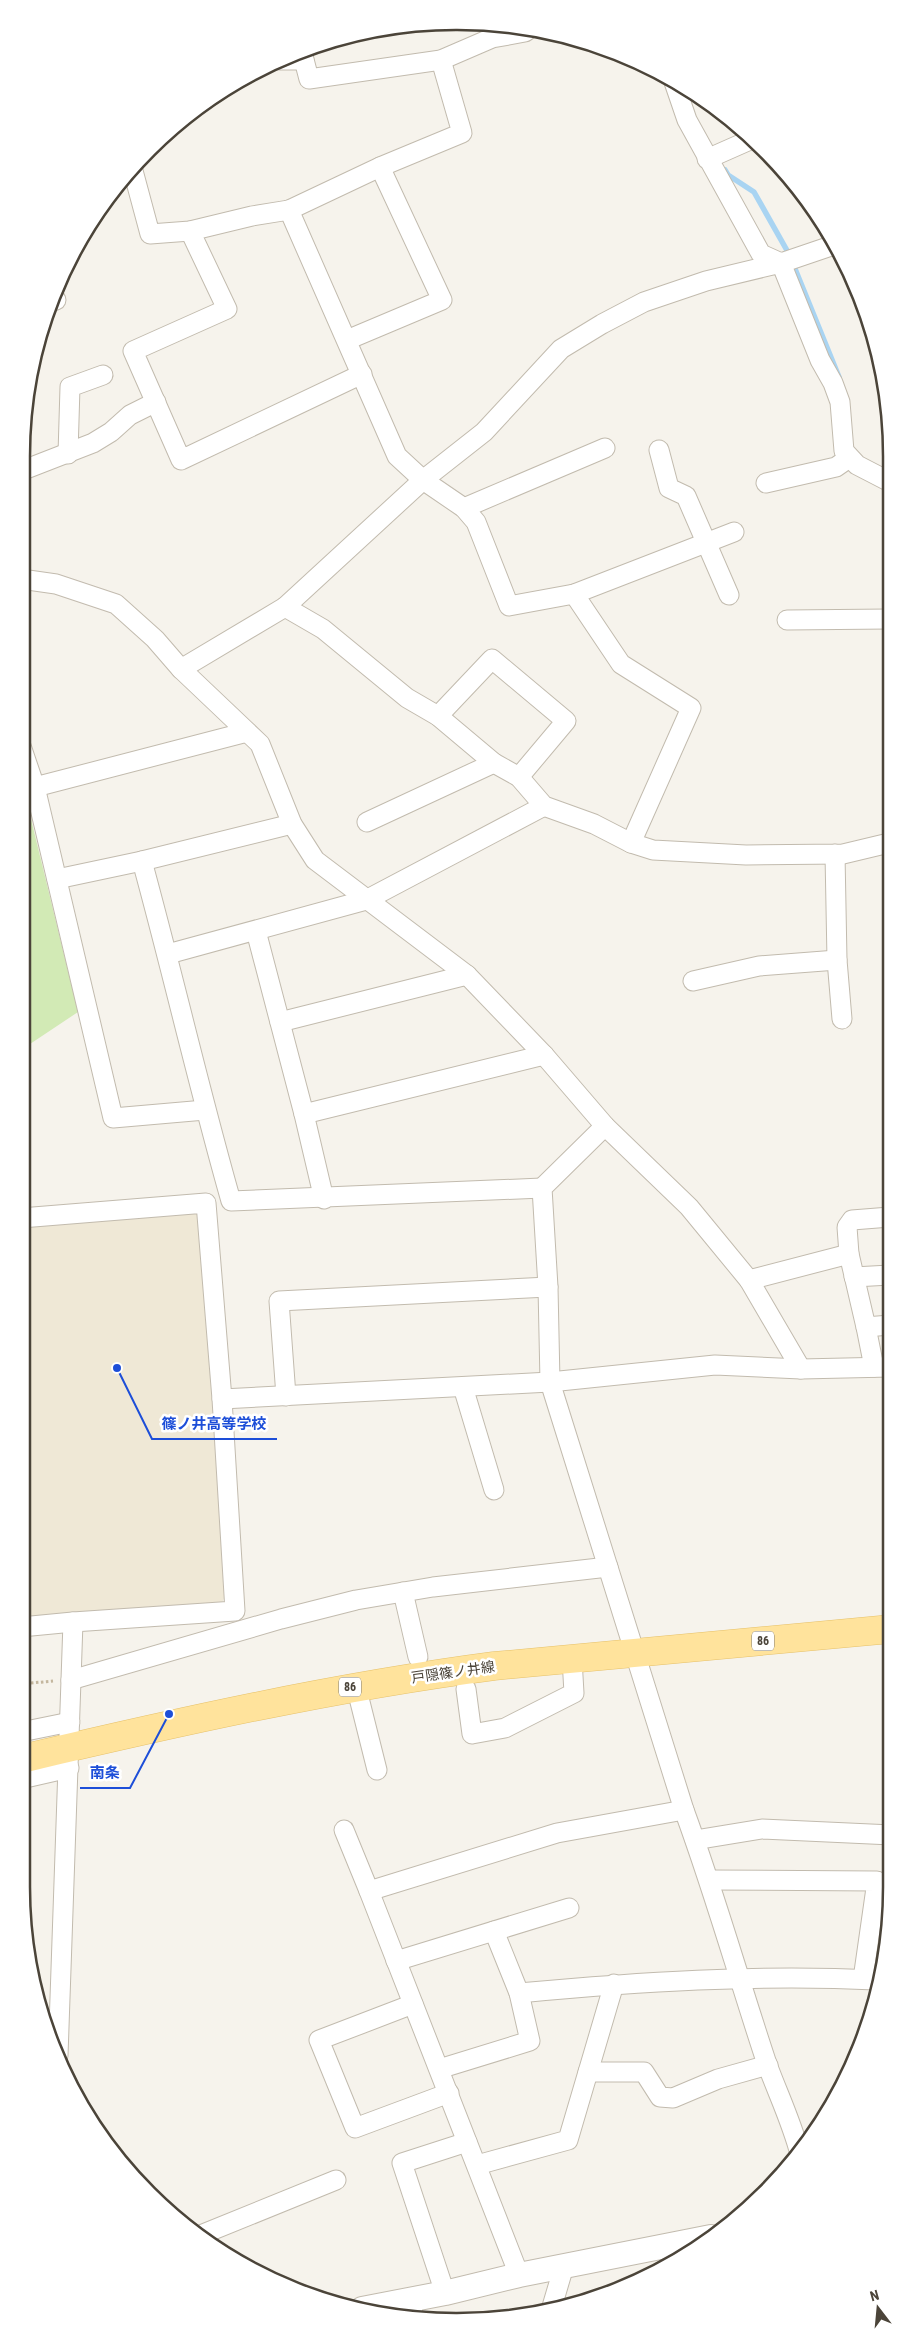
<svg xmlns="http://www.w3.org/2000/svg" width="913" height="2343" font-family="'Roboto Condensed','Noto Sans JP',sans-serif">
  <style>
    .education { fill: #efe8d6 }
    .green { fill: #d2eab5 }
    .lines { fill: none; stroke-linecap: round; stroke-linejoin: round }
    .stream { stroke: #a9d4f2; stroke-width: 5.5 }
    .minor-casing { stroke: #c2bbae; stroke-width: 21 }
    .tertiary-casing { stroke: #c2bbae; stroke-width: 26 }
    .primary-casing { stroke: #e6c16a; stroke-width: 29 }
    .path { stroke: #c4b79f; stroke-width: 3; stroke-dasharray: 2.5 2.5; stroke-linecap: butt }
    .minor { stroke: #fff; stroke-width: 19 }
    .tertiary { stroke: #fff; stroke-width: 24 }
    .primary { stroke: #ffe39c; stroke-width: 28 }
    .labels { text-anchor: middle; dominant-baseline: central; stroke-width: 5; stroke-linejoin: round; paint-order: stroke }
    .shield { fill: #fff; stroke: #817c74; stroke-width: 1 }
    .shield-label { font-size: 12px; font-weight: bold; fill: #4b4439 }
    .street-label { font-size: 14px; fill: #4b4439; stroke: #fff }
    .rim { fill: none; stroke: #4b4439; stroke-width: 2.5 }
    .leader { fill: none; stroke: #1d4ed8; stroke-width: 2 }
    .callout-dot { fill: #1d4ed8; stroke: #fff; stroke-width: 2 }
    .callout-label { font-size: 15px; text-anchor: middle; font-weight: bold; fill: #1d4ed8; stroke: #fff; stroke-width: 5; stroke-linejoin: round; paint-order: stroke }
  </style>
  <rect width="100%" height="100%" fill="#f6f3ec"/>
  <polygon class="education" points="195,1207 204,1214 225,1596 221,1605 21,1620 21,1223"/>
  <polygon class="green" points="21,778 78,1012 21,1050"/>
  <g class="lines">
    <polyline class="stream" points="725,170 728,175 754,192 789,254 839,377"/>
    <defs>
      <g id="minor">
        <polyline points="302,52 309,79 441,60 492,38 525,32 529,29"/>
        <polyline points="280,60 304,60"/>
        <polyline points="674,82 687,120 761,254 781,263 831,246"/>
        <polyline points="707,159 750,140"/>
        <polyline points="132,167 150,234 190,231 252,216 289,210 397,456 423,480 464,508 476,522 509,606 574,594 734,532"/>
        <polyline points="289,210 380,167 462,133 441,60"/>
        <polyline points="190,231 227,309 133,351 181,460 362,374"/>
        <polyline points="51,302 56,300"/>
        <polyline points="347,340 442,300 380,167"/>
        <polyline points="659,450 669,488 686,496 729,595"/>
        <polyline points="68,454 70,387 103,375"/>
        <polyline points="21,471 93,443 111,432 130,415 156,402"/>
        <polyline points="766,483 836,467 849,458"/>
        <polyline points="464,508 605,448"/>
        <polyline points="21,579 56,584 116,604 155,639 181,669 260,744 292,824 315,860 467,975 544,1055 605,1126 689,1207 749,1280 801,1369"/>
        <polyline points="574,594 621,664 691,708 631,843"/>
        <polyline points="285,607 323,629 407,698 438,716 494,763 519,777 544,806 594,824 631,843 653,850 746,855 843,854 889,843"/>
        <polyline points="787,620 889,619"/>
        <polyline points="181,669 285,607 423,480 484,432 561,349 602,324 644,302 706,281 781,263 820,360 833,383 840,402 844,451 857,465 888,481"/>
        <polyline points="438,716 492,659 566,721 519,777"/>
        <polyline points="21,746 35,787 113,1118 205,1110"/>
        <polyline points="35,787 247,732"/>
        <polyline points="367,822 494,763"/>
        <polyline points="835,854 837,960 842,1019"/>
        <path d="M 142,861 C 173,974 199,1089 231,1201 L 542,1188"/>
        <polyline points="57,879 142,861 292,824"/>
        <polyline points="256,931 304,1114 324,1199"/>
        <polyline points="168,954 366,900 544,806"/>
        <polyline points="693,981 759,966 837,960"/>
        <polyline points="280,1022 467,975"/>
        <polyline points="304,1114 544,1055"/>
        <path d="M 605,1126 L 542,1188 L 548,1287 L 550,1382 L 684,1810 C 715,1894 739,1980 767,2064 C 778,2094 792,2123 800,2154"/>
        <polyline points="21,1218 206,1203 222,1399 235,1611 73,1622 58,2056"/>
        <polyline points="849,1254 847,1227 852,1220 890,1217"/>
        <polyline points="854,1277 890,1275"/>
        <polyline points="749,1280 849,1254 866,1327 890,1325"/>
        <polyline points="866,1327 874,1367"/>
        <polyline points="463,1387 494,1490"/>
        <polyline points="286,1396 279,1301 548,1287"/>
        <polyline points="222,1399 550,1382 715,1365 801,1369 890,1367"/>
        <polyline points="403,1592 418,1657"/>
        <polyline points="21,1627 73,1622"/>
        <polyline points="71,1680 281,1619 356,1600 433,1587 608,1567"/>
        <polyline points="356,1686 377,1770"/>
        <polyline points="466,1689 472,1734 505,1728 574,1693 572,1659"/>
        <polyline points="21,1732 70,1722"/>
        <polyline points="21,1779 69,1768"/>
        <polyline points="344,1830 369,1891"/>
        <polyline points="695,1840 762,1829 892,1835"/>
        <polyline points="710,1880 877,1881 863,1979"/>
        <polyline points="396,1961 569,1908"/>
        <path d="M 519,1993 C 638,1982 757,1974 876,1980"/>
        <polyline points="413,2004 319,2040 355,2128 449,2093"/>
        <polyline points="439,2069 530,2041 519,1993 494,1931"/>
        <polyline points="588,2072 644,2072 660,2097 673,2098 718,2079 768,2065"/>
        <polyline points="477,2165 568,2140 614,1984"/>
        <polyline points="203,2234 336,2180"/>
        <polyline points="519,2275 369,1891 557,1833 684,1810"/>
        <polyline points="445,2293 402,2163 467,2142"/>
        <polyline points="412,2299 413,2318"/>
        <polyline points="551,2310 564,2266"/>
      </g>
      <polyline id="tertiary" points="362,2309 445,2293 519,2275 711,2237"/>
      <path id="primary" d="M 21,1759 C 178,1722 334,1687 494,1666 L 891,1629"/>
    </defs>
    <use href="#minor" class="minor-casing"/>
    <use href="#tertiary" class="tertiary-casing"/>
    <use href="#primary" class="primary-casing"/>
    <polyline class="path" points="21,1684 53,1681"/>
    <use href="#minor" class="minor"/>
    <use href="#tertiary" class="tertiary"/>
    <use href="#primary" class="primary"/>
  </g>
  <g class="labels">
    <g class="shield">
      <rect x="752" y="1631.5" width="22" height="19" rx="4"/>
      <rect x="339" y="1677.5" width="22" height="19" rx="4"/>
    </g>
    <g class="shield-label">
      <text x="763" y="1641">86</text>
      <text x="350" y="1687">86</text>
    </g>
    <g class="street-label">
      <text transform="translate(453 1672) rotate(-8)">戸隠篠ノ井線</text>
    </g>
  </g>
  <path d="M0 0H913V2343H0ZM456 30H457A426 426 0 0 1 883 456V1887A426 426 0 0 1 457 2313H456A426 426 0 0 1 30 1887V456A426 426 0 0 1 456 30Z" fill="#fff" fill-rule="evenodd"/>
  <path class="rim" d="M456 30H457A426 426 0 0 1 883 456V1887A426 426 0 0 1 457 2313H456A426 426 0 0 1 30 1887V456A426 426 0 0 1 456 30Z"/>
  <path class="leader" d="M117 1368L152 1439H277M169 1714L130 1788H80"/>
  <g class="callout-dot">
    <circle cx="117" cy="1368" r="5"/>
    <circle cx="169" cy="1714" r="5"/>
  </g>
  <g class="callout-label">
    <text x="214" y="1429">篠ノ井高等学校</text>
    <text x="105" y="1778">南条</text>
  </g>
  <g transform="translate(878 2308) rotate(344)" stroke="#ffffff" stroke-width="4" paint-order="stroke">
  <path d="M0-4L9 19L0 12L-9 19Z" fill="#4b4439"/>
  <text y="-8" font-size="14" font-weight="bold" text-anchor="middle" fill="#4b4439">N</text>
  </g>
</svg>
